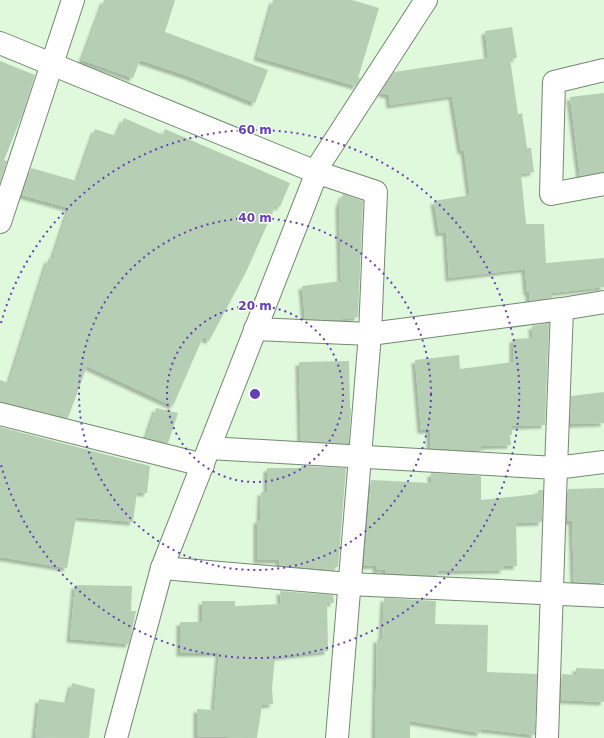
<svg xmlns="http://www.w3.org/2000/svg" width="604" height="738" font-family="'DejaVu Sans',sans-serif">
  <style>
    .building { fill: #b6ceb3; filter: url(#shadow) }
    .lines { fill: none; stroke-linecap: round; stroke-linejoin: round }
    .street-casing { stroke: #738970; stroke-width: 24 }
    .secondary-casing { stroke: #738970; stroke-width: 24 }
    .street { stroke: #fff; stroke-width: 22 }
    .secondary { stroke: #fff; stroke-width: 22 }
    .ring { fill: none; stroke: #633fb8; stroke-width: 2; stroke-dasharray: 2 4 }
    .centre { fill: #633fb8; stroke: #fff; stroke-width: 2 }
    .ring-label { font-size: 12px; text-anchor: middle; font-weight: bold; fill: #633fb8; stroke: #fff; stroke-width: 3; stroke-linejoin: round; paint-order: stroke }
  </style>
  <defs>
    <filter id="shadow"><feDropShadow dx="-3.5" dy="3.5" stdDeviation="1" flood-color="#0004"/></filter>
  </defs>
  <rect width="100%" height="100%" fill="#e0f9dc"/>
  <g class="building">
    <polygon points="104,0 175,0 165,32 268,70 255,103 188,76 140,60 133,78 82,60"/>
    <polygon points="273,0 352,0 379,8 358,78 361,77 356,86 257,57"/>
    <polygon points="512,27 517,58 510,59 518,114 522,113 527,148 531,148 534,172 521,174 526,224 544,224 546,263 604,258 604,287 552,293 552,298 529,301 529,292 527,292 525,269 449,278 446,232 439,233 434,201 470,195 464,150 461,151 452,96 390,105 389,95 381,93 394,72 488,58 485,31"/>
    <polygon points="0,61 35,75 23,113 4,160 7,161 0,182"/>
    <polygon points="604,93 604,172 580,176 570,97"/>
    <polygon points="124,118 163,135 165,129 290,183 280,207 276,205 246,272 209,341 203,337 173,406 87,366 68,418 0,402 0,380 9,383 48,259 52,260 69,208 22,195 31,168 77,181 95,129 116,136"/>
    <polygon points="343,194 363,201 358,317 335,320 305,319 302,286 341,281 339,205"/>
    <polygon points="549,323 545,425 512,426 512,435 510,435 511,445 481,446 481,451 430,448 430,430 421,430 415,360 459,355 460,369 513,362 513,339 533,338 532,326"/>
    <polygon points="349,361 350,408 351,408 349,444 301,441 299,362"/>
    <polygon points="604,392 604,423 570,424 571,396"/>
    <polygon points="156,408 178,413 168,443 146,438"/>
    <polygon points="0,427 150,466 147,493 137,492 133,522 76,517 67,568 0,557"/>
    <polygon points="301,466 346,468 338,567 333,567 333,570 279,565 279,560 257,560 257,520 260,520 261,492 267,492 267,468 301,468"/>
    <polygon points="431,473 481,476 481,500 538,494 538,490 543,490 542,522 516,523 517,566 503,566 504,570 438,571 437,576 385,573 385,569 376,570 376,565 364,566 371,480 431,483"/>
    <polygon points="604,488 604,583 574,582 572,521 567,521 568,489"/>
    <polygon points="75,585 132,586 131,611 136,611 129,644 70,639"/>
    <polygon points="280,591 333,595 334,603 327,603 328,651 275,657 272,688 273,704 262,705 257,738 197,736 197,709 214,710 219,653 180,653 180,622 202,622 202,601 235,601 235,606 281,604"/>
    <polygon points="384,598 436,601 435,624 488,625 487,672 537,674 535,735 481,729 480,733 410,721 410,738 375,738 377,639 382,639"/>
    <polygon points="576,668 604,669 604,702 561,700 562,674 576,675"/>
    <polygon points="72,683 95,689 89,738 35,737 39,699 67,703"/>
  </g>
  <g class="lines">
    <defs>
      <g id="street">
        <polyline points="0,43 316,172 376,192 370,334 337,738"/>
        <polyline points="604,70 554,82 551,194 604,184"/>
        <polyline points="562,309 556,468 604,462"/>
        <polyline points="255,329 370,334 562,309 604,302"/>
        <polyline points="0,414 203,465"/>
        <polyline points="209,448 556,468 547,738"/>
        <polyline points="162,568 349,584 604,596"/>
        <polyline points="116,738 162,568 321,162 426,0"/>
      </g>
      <polyline id="secondary" points="0,222 73,0"/>
    </defs>
    <use href="#street" class="street-casing"/>
    <use href="#secondary" class="secondary-casing"/>
    <use href="#street" class="street"/>
    <use href="#secondary" class="secondary"/>
  </g>
  <g class="ring">
    <circle cx="255" cy="394" r="88"/>
    <circle cx="255" cy="394" r="176"/>
    <path d="M1 323A264 264 0 1 1 1 465"/>
  </g>
  <circle cx="255" cy="394" r="6" class="centre"/>
  <g class="ring-label">
    <text x="255" y="134">60 m</text>
    <text x="255" y="222">40 m</text>
    <text x="255" y="310">20 m</text>
  </g>
</svg>
